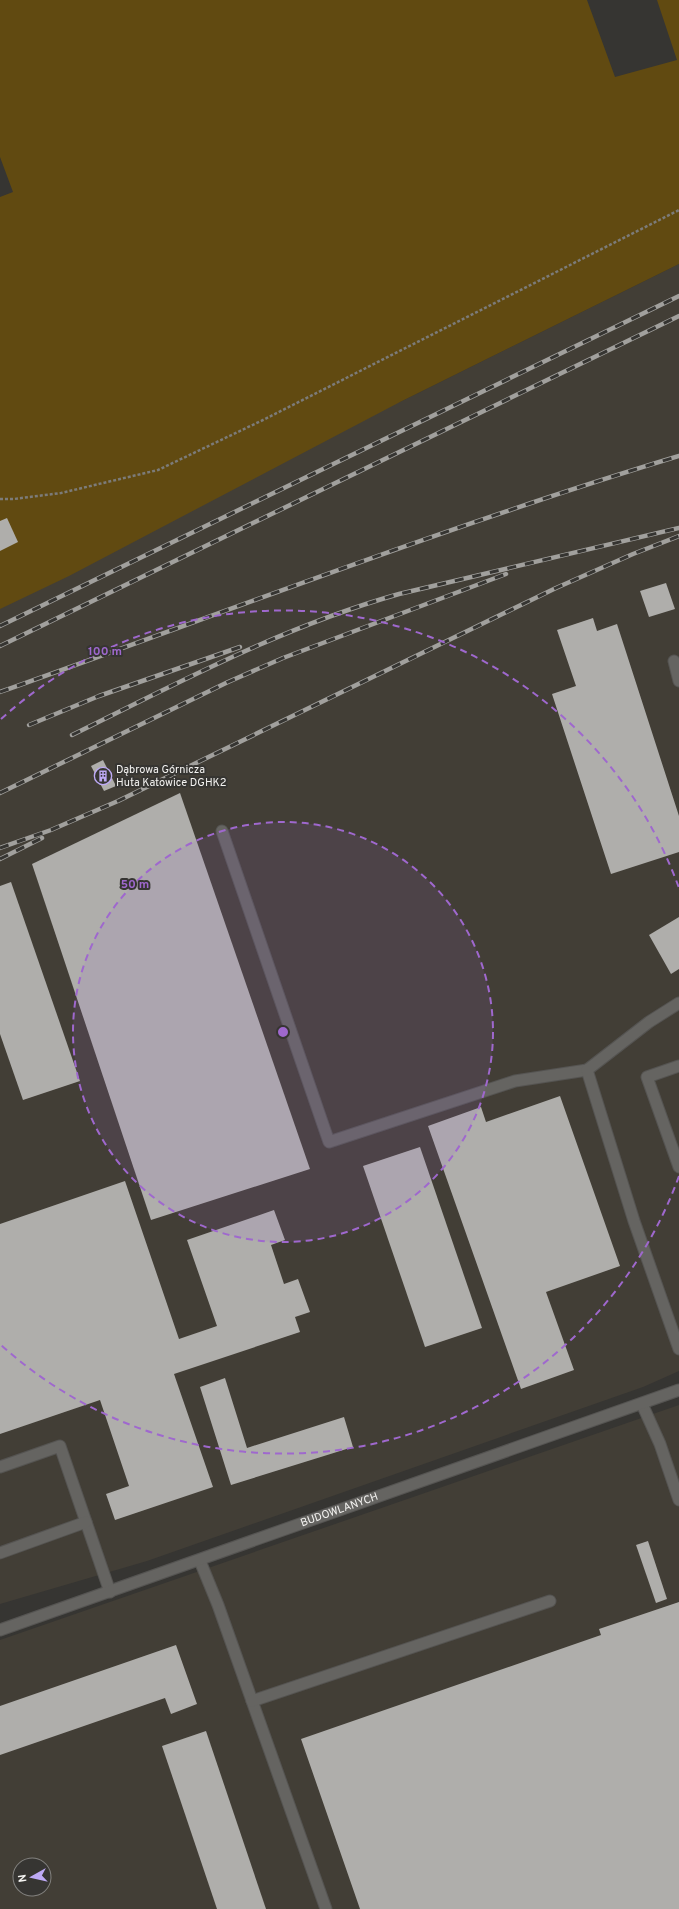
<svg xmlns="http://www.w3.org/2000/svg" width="679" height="1909" font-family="Overpass,sans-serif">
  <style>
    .built { fill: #423e36; fill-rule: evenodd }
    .green { fill: #614a11 }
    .building { fill: #afaeab }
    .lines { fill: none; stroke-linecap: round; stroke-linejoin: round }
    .service-casing { stroke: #555452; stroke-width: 13 }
    .minor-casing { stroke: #555452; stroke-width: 13 }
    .path { stroke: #7c7b79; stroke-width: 2.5; stroke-dasharray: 3 2; stroke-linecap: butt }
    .service { stroke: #656461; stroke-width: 11 }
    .minor { stroke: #656461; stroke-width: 11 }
    .rail-casing { stroke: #a1a09d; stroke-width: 4.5 }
    .rail { stroke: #363532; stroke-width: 3; stroke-dasharray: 9; stroke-linecap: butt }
    .ring { fill: none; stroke: #9f68ce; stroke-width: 2; stroke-dasharray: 7 5 }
    .labels { text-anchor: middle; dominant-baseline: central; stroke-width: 4; stroke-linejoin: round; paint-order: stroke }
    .poi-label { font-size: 11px; fill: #f4f3f1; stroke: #363532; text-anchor: start }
    .street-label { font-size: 11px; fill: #f4f3f1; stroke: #363532 }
    .centre { fill: #9f68ce; stroke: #363532; stroke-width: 2 }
    .ring-label { font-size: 12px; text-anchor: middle; font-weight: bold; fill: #9f68ce; stroke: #363532; stroke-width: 4; stroke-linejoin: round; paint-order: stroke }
  </style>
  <rect width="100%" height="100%" fill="#363532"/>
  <g class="built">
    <polygon points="679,264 679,1371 643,1387 147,1561 0,1604 0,464 400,402"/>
    <path d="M 679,1405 L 679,1909 L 0,1909 L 0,1640 ZM 20,1865 L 44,1865 L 44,1889 L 20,1889 Z"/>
  </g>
  <polygon class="green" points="0,0 587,0 615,77 677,60 657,0 679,0 679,264 400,402 69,576 0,609 0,197 13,192 0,157"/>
  <g class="building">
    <polygon points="7,518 18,542 0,551 0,521"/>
    <polygon points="666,583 675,609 649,617 640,591"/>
    <polygon points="593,618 597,631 617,624 679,816 679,852 611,874 552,694 576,686 557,630"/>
    <polygon points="103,760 116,786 104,791 91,766"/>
    <polygon points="180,793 310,1169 151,1220 32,864"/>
    <polygon points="11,882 80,1081 23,1100 0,1034 0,886"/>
    <polygon points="679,917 679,969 671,974 649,935"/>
    <polygon points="560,1096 620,1266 546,1292 574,1370 521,1389 428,1126 481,1107 486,1122"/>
    <polygon points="420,1147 482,1328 425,1347 363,1166"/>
    <polygon points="125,1181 179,1339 217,1326 187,1240 274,1210 285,1240 271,1245 284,1284 298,1279 310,1312 295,1317 300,1332 174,1374 213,1487 115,1520 106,1494 129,1486 100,1400 0,1434 0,1224"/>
    <polygon points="225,1378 247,1448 344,1417 353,1447 231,1485 200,1387"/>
    <polygon points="648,1541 667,1599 656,1603 636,1545"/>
    <polygon points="679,1602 679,1909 360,1909 301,1739 601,1635 599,1629"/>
    <polygon points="176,1645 197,1704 171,1714 165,1698 0,1755 0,1706"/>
    <polygon points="206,1731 266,1909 217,1909 162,1746"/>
  </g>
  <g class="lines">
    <defs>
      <g id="service">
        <polyline points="674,661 679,681"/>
        <polyline points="222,831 329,1142 515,1081 587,1070"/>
        <polyline points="679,1003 649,1022 587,1070 634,1221 679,1349"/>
        <polyline points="679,1066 647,1077 679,1167"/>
        <polyline points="642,1404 660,1444 679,1500"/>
        <polyline points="0,1467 60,1446 110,1592"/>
        <polyline points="0,1553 86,1522"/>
        <polyline points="200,1561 218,1605 326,1909"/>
        <polyline points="252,1701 550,1601"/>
      </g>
      <g id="minor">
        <path id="s1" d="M 0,1630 L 679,1390"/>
      </g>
    </defs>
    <use href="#service" class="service-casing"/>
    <use href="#minor" class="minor-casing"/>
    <polyline class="path" points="0,499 14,499 61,493 158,470 263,420 679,210"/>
    <use href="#service" class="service"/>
    <use href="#minor" class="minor"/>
    <defs>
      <g id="rail">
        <polyline points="0,626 679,296"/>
        <polyline points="0,646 679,316"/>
        <path d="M 0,692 C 226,612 450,525 679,456"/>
        <polyline points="29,725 99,696 240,647"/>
        <path d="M 72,735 C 180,682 282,627 399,594 L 679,528"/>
        <polyline points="0,793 228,682 283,658 506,574"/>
        <polyline points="0,848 51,830 118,801 556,588 633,554 679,536"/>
        <polyline points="0,859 42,838"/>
      </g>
    </defs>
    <use href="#rail" class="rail-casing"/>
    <use href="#rail" class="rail"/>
  </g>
  <circle cx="283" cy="1032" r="210" fill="#9f68ce" fill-opacity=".12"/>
  <g class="ring">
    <circle cx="283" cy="1032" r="210"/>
    <path d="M679 1176A421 421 0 0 1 1 1345M1 719A421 421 0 0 1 679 888"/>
  </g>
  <defs>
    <symbol id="building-ring" viewBox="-11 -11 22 22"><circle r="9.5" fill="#363532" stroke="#bda9f5" stroke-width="1.5"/><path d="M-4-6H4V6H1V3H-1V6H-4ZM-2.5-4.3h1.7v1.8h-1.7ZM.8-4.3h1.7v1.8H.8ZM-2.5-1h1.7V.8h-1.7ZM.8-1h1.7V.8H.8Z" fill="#bda9f5"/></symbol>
  </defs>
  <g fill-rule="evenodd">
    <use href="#building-ring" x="93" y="766" width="20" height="20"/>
  </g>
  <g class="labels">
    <g class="poi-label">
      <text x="116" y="770">Dąbrowa Górnicza<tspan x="116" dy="13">Huta Katowice DGHK2</tspan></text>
    </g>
    <g class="street-label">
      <text stroke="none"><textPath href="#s1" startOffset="360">BUDOWLANYCH</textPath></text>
    </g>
  </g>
  <circle cx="283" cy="1032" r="6" class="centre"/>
  <g class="ring-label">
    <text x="105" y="655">100 m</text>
    <text x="135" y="888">50 m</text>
  </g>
  <g transform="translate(32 1877) rotate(262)"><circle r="19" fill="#363532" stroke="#82817e"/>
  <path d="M0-3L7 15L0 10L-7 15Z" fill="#bda9f5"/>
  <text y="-6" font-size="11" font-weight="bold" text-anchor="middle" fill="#f4f3f1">N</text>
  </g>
</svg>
